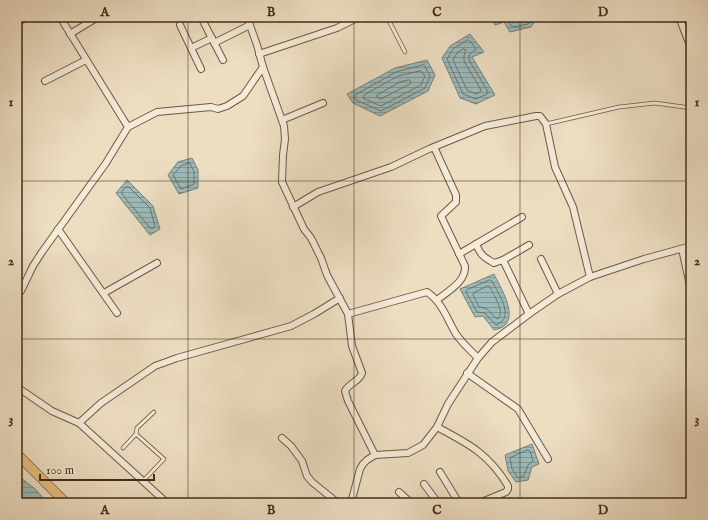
<svg xmlns="http://www.w3.org/2000/svg" width="708" height="520" font-family="'IM FELL English',serif">
  <style>
    .water { fill: url(#water-rules); stroke: #78817b }
    .lines { fill: none; stroke-linecap: round; stroke-linejoin: round }
    .shore { stroke: #6f736b; stroke-width: 1 }
    .lane-casing { stroke: #6e5845; stroke-width: 4.5 }
    .street-casing { stroke: #6e5845; stroke-width: 8 }
    .primary-casing { stroke: #432b1b; stroke-width: 10 }
    .lane { stroke: #f3ead7; stroke-width: 3 }
    .street { stroke: #f3ead7; stroke-width: 6 }
    .primary { stroke: #e6bf81; stroke-width: 9 }
    .grid { fill: none; stroke: #432b1b; stroke-width: 1; stroke-opacity: 0.55 }
    .neatline { fill: none; stroke: #432b1b; stroke-width: 1.5 }
    .grid-label { font-size: 13px; text-anchor: middle; font-weight: bold; fill: #432b1b }
  </style>
  <defs>
    <pattern id="water-rules" width="6" height="5" patternUnits="userSpaceOnUse"><rect width="6" height="5" fill="#9bbbbb"/><path d="M0 2.5h6" fill="none" stroke="#809897"/></pattern>
  </defs>
  <rect width="100%" height="100%" fill="#eddec2"/>
  <filter id="stains"><feTurbulence type="fractalNoise" baseFrequency=".005" numOctaves="4"/><feColorMatrix values="0 0 0 0 .2 0 0 0 0 .09 0 0 0 0 .02 0 0 0 .5 -.17"/></filter>
  <radialGradient id="worn" r=".72"><stop offset=".6" stop-color="#630" stop-opacity="0"/><stop offset="1" stop-color="#630" stop-opacity=".3"/></radialGradient>
  <g class="water">
    <polygon points="490,17 537,17 537,18 531,27 510,32 504,22 495,25"/>
    <polygon points="470,34 484,52 472,57 495,95 476,104 460,98 442,58 450,46"/>
    <polygon points="427,60 435,75 428,91 380,116 353,103 347,94 395,68"/>
    <polygon points="192,158 198,170 198,188 179,194 168,175 178,162"/>
    <polygon points="127,180 153,206 160,229 150,235 116,193"/>
    <path d="M 494,274 C 500,287 517,313 505,325 C 503,328 497,329 494,330 L 483,316 L 475,317 L 460,289 Z"/>
    <polygon points="532,444 539,464 532,467 528,480 516,482 508,471 505,455"/>
    <polygon points="17,475 34,488 48,503 17,503"/>
  </g>
  <g class="lines">
    <g class="shore">
      <path d="M 495,17 L 497,20 C 509,16 506,22 513,27 L 528,24 L 533,17"/>
      <polygon points="468,40 470,41 476,49 469,55 469,60 488,92 487,94 476,99 463,94 447,59 453,49"/>
      <polygon points="463,49 466,50 464,56 464,61 481,90 480,92 476,94 467,90 453,60 457,53"/>
      <polygon points="424,65 430,76 425,88 381,111 356,100 354,97 355,95 396,72"/>
      <polygon points="421,71 425,76 421,85 381,106 363,98 364,95 398,76"/>
      <polygon points="409,80 411,82 410,84 381,99 377,97 377,95 400,82"/>
      <polygon points="190,163 194,172 194,184 181,189 173,175 181,166"/>
      <polygon points="126,187 129,187 150,208 155,226 154,228 150,228 122,194 122,192"/>
      <path d="M 490,280 L 492,281 C 498,293 516,318 496,325 L 485,313 L 477,312 L 466,292 L 467,290 Z"/>
      <path d="M 488,286 L 490,287 C 494,296 505,311 498,319 C 489,315 492,308 479,307 L 473,295 L 474,293 Z"/>
      <polygon points="528,450 530,451 533,461 528,465 524,476 518,478 512,469 510,458"/>
    </g>
    <defs>
      <g id="lane">
        <polyline points="387,17 405,52"/>
        <polyline points="546,124 619,107 655,103 691,108"/>
        <polyline points="123,448 136,434"/>
        <polyline points="143,481 164,459 136,434 137,428 154,412"/>
      </g>
      <g id="street">
        <polyline points="201,17 223,60"/>
        <polyline points="247,17 257,45 263,67"/>
        <polyline points="679,17 691,48"/>
        <polyline points="17,22 28,17"/>
        <polyline points="180,25 201,69"/>
        <polyline points="70,34 98,17"/>
        <polyline points="214,43 250,25"/>
        <polyline points="191,48 212,38"/>
        <polyline points="259,54 337,28 359,17"/>
        <polyline points="45,81 86,60"/>
        <polyline points="282,120 323,103"/>
        <polyline points="128,127 157,112 211,107 218,109 227,106 243,96 263,67 284,126 285,139 283,155 282,182 304,229 311,238 321,258 327,275 348,314"/>
        <path d="M 434,147 L 456,195 L 456,202 L 441,216 L 465,266 C 466,282 448,291 437,300"/>
        <polyline points="293,207 318,192 391,167 429,149 485,126 536,116 540,116 546,124 555,167 573,207 590,277"/>
        <polyline points="58,229 117,313"/>
        <path d="M 476,244 C 480,254 483,257 494,263 L 503,260 L 529,314"/>
        <polyline points="682,249 691,290"/>
        <polyline points="459,254 522,217"/>
        <polyline points="541,259 558,294"/>
        <polyline points="503,260 529,245"/>
        <polyline points="104,293 157,263"/>
        <polyline points="17,294 21,291 33,266 42,252 106,163 128,127 60,17"/>
        <polyline points="467,373 518,409 548,459"/>
        <polyline points="17,387 52,411 79,423 167,503"/>
        <polyline points="79,423 101,403 155,366 177,358 291,326 314,314 340,298"/>
        <path d="M 437,427 C 469,444 489,454 508,486 L 508,489 L 506,492 L 479,503"/>
        <polyline points="282,438 291,446 302,461 307,476 312,482 338,503"/>
        <path d="M 375,455 L 348,401 L 345,391 C 349,383 360,381 362,373 L 352,346 L 348,314 L 427,292 C 442,302 447,319 456,334 C 462,343 470,350 478,358"/>
        <polyline points="440,472 459,503"/>
        <polyline points="424,484 438,503"/>
        <polyline points="399,492 411,503"/>
        <polyline points="351,503 360,469 363,464 367,460 375,455 408,453 423,445 437,427 448,404 478,358 492,342 529,314 558,294 590,277 644,259 691,246"/>
      </g>
      <polyline id="primary" points="17,454 66,503"/>
    </defs>
    <use href="#lane" class="lane-casing"/>
    <use href="#street" class="street-casing"/>
    <use href="#primary" class="primary-casing"/>
    <use href="#lane" class="lane"/>
    <use href="#street" class="street"/>
    <use href="#primary" class="primary"/>
  </g>
  <path class="grid" d="M 188,17 L 188,503M 354,17 L 354,503M 520,17 L 520,503M 17,181 L 691,181M 17,339 L 691,339"/>
  <rect width="708" height="520" fill="none" stroke="#eddec2" stroke-width="44"/>
  <path d="M40 474v6h114v-6" fill="none" stroke="#432b1b" stroke-width="2"/>
  <text x="46" y="474" font-size="12" fill="#432b1b" stroke="#f3ead7" stroke-width="3" paint-order="stroke">100 m</text>
  <rect x="22" y="22" width="664" height="476" class="neatline"/>
  <g class="grid-label">
    <text x="105" y="16">A</text>
    <text x="271" y="16">B</text>
    <text x="437" y="16">C</text>
    <text x="603" y="16">D</text>
    <text x="11" y="106">1</text>
    <text x="697" y="106">1</text>
    <text x="11" y="265">2</text>
    <text x="697" y="265">2</text>
    <text x="11" y="423">3</text>
    <text x="697" y="423">3</text>
    <text x="105" y="514">A</text>
    <text x="271" y="514">B</text>
    <text x="437" y="514">C</text>
    <text x="603" y="514">D</text>
  </g>
  <rect width="100%" height="100%" filter="url(#stains)"/>
  <rect width="100%" height="100%" fill="url(#worn)"/>
</svg>
